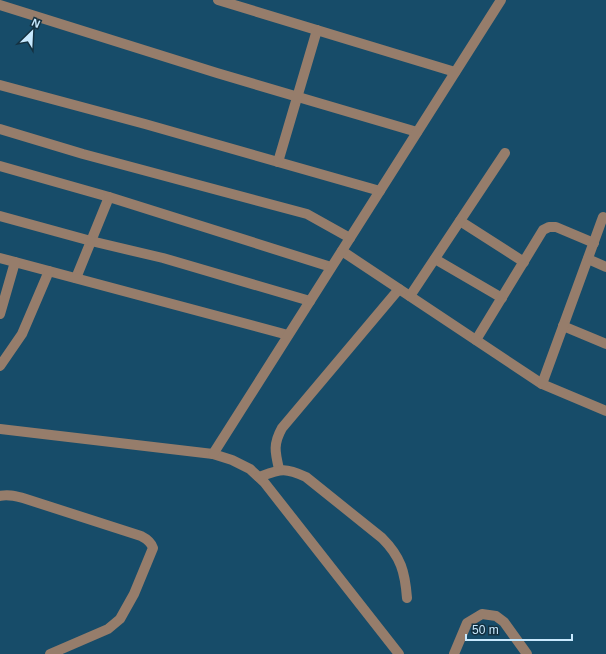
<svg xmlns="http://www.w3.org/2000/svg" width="606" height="654" font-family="Helvetica,sans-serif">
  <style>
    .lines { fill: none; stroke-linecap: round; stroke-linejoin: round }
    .minor { stroke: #967d6b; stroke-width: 10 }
  </style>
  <rect width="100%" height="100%" fill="#174c69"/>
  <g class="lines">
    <g class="minor">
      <polyline points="218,0 455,72"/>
      <polyline points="0,5 217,73 417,132"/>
      <polyline points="0,85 145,124 380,191"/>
      <polyline points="0,129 83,154 307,214 350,238"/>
      <polyline points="278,162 317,30"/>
      <polyline points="0,166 109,197 76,278"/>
      <polyline points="109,197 331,267"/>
      <polyline points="0,216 91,241 163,258 310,301"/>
      <polyline points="460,221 524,262"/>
      <polyline points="342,251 542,384 606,411"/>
      <polyline points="0,258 288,335"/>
      <polyline points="435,259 502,298"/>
      <polyline points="588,259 606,267"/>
      <polyline points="410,296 505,153"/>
      <polyline points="0,314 15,262"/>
      <polyline points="563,326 606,344"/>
      <polyline points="476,340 543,230 549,227 556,227 594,243"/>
      <polyline points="0,366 22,334 49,271"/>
      <polyline points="542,384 603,217"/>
      <polyline points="0,429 213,454 232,460 250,469 264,482 399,654"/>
      <polyline points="213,454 501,0"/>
      <path d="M 279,469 C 275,452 273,444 282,428 L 399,289"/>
      <path d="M 259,477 C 281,469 284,467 306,477 L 382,538 C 401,557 405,572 407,598"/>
      <path d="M 0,496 C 8,494 15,496 23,498 L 141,536 C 147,539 151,542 153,548 L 134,594 L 120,619 L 108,629 L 50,654"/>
      <polyline points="454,654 467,623 482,614 496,616 504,622 527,654"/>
    </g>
  </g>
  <g transform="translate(32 32) rotate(24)" stroke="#143141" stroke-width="3" paint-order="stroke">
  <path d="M0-3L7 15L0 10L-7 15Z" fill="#c8e9fe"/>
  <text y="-6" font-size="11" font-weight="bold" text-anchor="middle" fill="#c8e9fe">N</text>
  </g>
  <path d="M466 634v6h106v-6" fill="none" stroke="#c8e9fe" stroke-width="2"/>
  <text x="472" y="634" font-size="12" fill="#c8e9fe" stroke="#143141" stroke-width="3" paint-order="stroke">50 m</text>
</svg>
